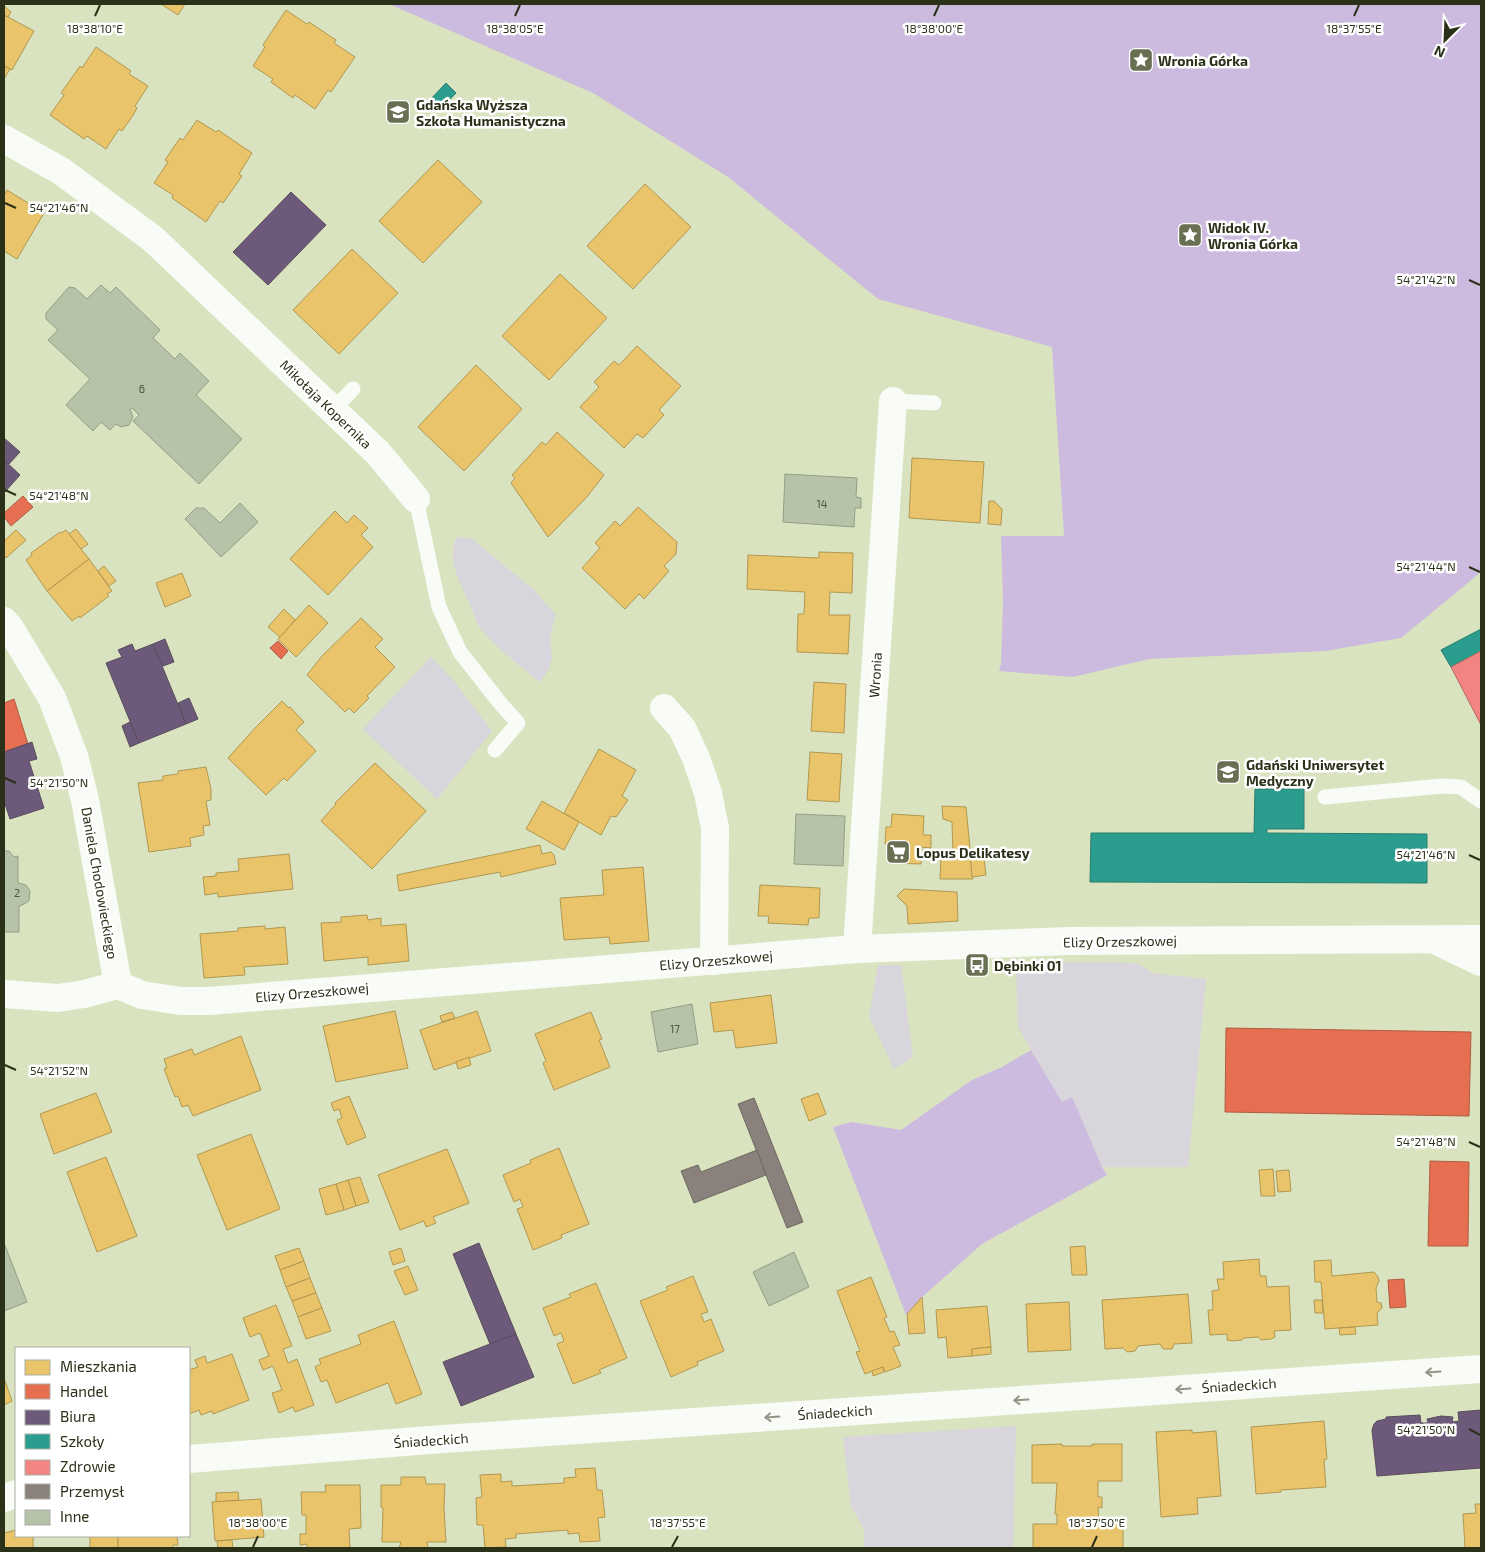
<svg xmlns="http://www.w3.org/2000/svg" width="1485" height="1552" font-family="'Exo 2',sans-serif">
  <style>
    .green { fill: #d8d5dc }
    .forest { fill: #ccbbdf }
    .homes { fill: #e9c46a; stroke: #b09851 }
    .shops { fill: #e76f51; stroke: #af5c40 }
    .offices { fill: #6d597a; stroke: #594d5d }
    .schools { fill: #2a9d8f; stroke: #2a7d6b }
    .health { fill: #f28482; stroke: #b66b62 }
    .industry { fill: #8a817c; stroke: #6e695e }
    .building { fill: #b6c3a9; stroke: #929e86 }
    .lines { fill: none; stroke-linecap: round; stroke-linejoin: round }
    .lane { stroke: #f9fbf6; stroke-width: 15 }
    .street { stroke: #f9fbf6; stroke-width: 28 }
    .oneway { stroke: #929687 }
    .ticks { fill: none; stroke: #2b3118; stroke-width: 2 }
    .labels { text-anchor: middle; dominant-baseline: central; stroke-width: 5; stroke-linejoin: round; paint-order: stroke }
    .number-label { font-size: 11px; fill: #4e563c }
    .poi-label { font-size: 14px; font-weight: bold; fill: #2b3118; stroke: #fff; text-anchor: start }
    .street-label { font-size: 14px; fill: #2b3118; stroke: #fff }
    .ticks-label { font-size: 12px; text-anchor: middle; fill: #2b3118; stroke: #fff; stroke-width: 5; stroke-linejoin: round; paint-order: stroke }
  </style>
  <rect width="100%" height="100%" fill="#dae3c0"/>
  <g class="green">
    <path d="M 457,537 L 472,539 L 533,589 L 556,615 L 550,635 L 552,658 L 548,671 L 540,682 C 519,666 497,648 480,628 C 476,622 474,613 471,607 C 462,586 445,559 457,537 Z"/>
    <polygon points="431,657 454,681 492,731 437,799 363,729"/>
    <polygon points="1114,962 1139,964 1152,973 1206,979 1188,1167 1102,1167 1072,1098 1062,1103 1018,1027 1016,968 1017,963"/>
    <polygon points="878,965 901,965 913,1057 894,1069 869,1016"/>
    <polygon points="1016,1426 1013,1548 864,1548 864,1529 851,1506 843,1437"/>
  </g>
  <g class="forest">
    <polygon points="389,4 1481,4 1481,572 1401,638 1325,651 1149,659 1073,677 999,671 1001,664 1003,601 1001,536 1064,536 1052,347 878,299 728,177 593,93"/>
    <polygon points="1031,1050 1062,1102 1072,1097 1102,1167 1107,1175 982,1244 921,1298 906,1315 833,1127 852,1122 901,1130 972,1080 1002,1067"/>
  </g>
  <g class="homes">
    <polygon points="161,4 185,4 178,15"/>
    <polygon points="4,6 11,12 8,17 4,15"/>
    <polygon points="286,10 307,24 309,22 336,40 334,43 355,57 331,92 328,90 315,109 295,95 293,98 271,82 273,79 253,66 265,47 263,45"/>
    <polygon points="4,15 34,31 12,70 4,66"/>
    <polygon points="96,47 131,71 129,74 148,86 135,106 137,108 132,117 122,131 119,129 106,149 87,136 84,139 50,115 64,95 61,93 80,66 82,68"/>
    <polygon points="4,66 10,69 4,79"/>
    <polygon points="197,120 216,132 218,130 252,153 239,174 242,176 223,203 220,201 206,222 172,198 173,195 154,183 168,162 165,160 180,138 183,140"/>
    <polygon points="438,160 482,202 423,263 379,221"/>
    <polygon points="645,184 691,227 633,289 587,246"/>
    <polygon points="7,190 44,213 17,259 4,251 4,195"/>
    <polygon points="352,249 398,293 339,354 293,310"/>
    <polygon points="560,274 607,318 549,380 502,336"/>
    <polygon points="637,346 681,386 659,410 664,415 643,438 637,434 624,448 580,407 599,387 594,382 614,361 619,365"/>
    <polygon points="476,365 522,409 464,471 418,427"/>
    <polygon points="557,432 604,475 586,498 548,537 511,483 515,478 512,475 542,442 546,445"/>
    <polygon points="912,458 984,462 980,523 909,518"/>
    <polygon points="989,501 994,501 1002,509 1001,525 988,524"/>
    <polygon points="638,507 677,542 676,554 664,566 669,571 644,599 639,594 625,609 582,568 600,548 595,543 615,521 620,526"/>
    <polygon points="335,511 347,523 354,515 368,528 361,535 373,547 328,595 290,559"/>
    <polygon points="76,529 88,544 81,549 69,534"/>
    <polygon points="16,530 26,540 6,558 4,555 4,541"/>
    <polygon points="66,530 89,559 47,591 26,560 32,555 31,553 60,532 61,533"/>
    <polygon points="819,552 853,553 852,593 830,592 829,615 850,615 848,654 797,652 798,614 804,614 805,592 747,589 748,555 819,558"/>
    <polygon points="89,559 112,591 107,594 109,596 80,618 79,616 72,621 47,591"/>
    <polygon points="104,566 116,581 109,586 98,571"/>
    <polygon points="182,573 191,596 165,607 156,583"/>
    <polygon points="309,605 328,623 296,657 278,639"/>
    <polygon points="284,609 295,620 280,637 268,627"/>
    <polygon points="361,618 383,639 375,647 395,667 367,696 369,698 354,713 349,708 345,712 307,675 322,656"/>
    <polygon points="814,682 846,684 844,733 811,731"/>
    <polygon points="282,701 289,708 290,707 304,722 296,730 316,751 287,781 284,778 266,795 228,758 256,727"/>
    <polygon points="599,749 636,770 622,796 628,800 616,817 611,816 601,835 564,813"/>
    <polygon points="810,752 842,754 839,802 807,800"/>
    <polygon points="375,763 426,811 372,869 321,821 336,804 335,803"/>
    <polygon points="206,767 211,789 211,800 206,801 210,825 203,826 204,835 190,838 191,846 149,852 138,783 163,780 163,776 178,774 178,771"/>
    <polygon points="542,801 579,822 564,850 526,829"/>
    <polygon points="942,806 966,807 973,879 940,879 941,856 953,856 952,822 943,819"/>
    <polygon points="892,814 924,816 923,835 931,835 931,848 922,847 921,864 889,863 890,844 885,844 886,827 891,827"/>
    <polygon points="540,845 542,854 551,852 554,855 556,864 501,877 500,872 399,891 397,875"/>
    <polygon points="983,850 986,875 972,877 970,852"/>
    <polygon points="289,854 293,889 218,897 218,893 205,895 203,877 216,876 216,873 239,871 238,859"/>
    <polygon points="643,867 649,941 610,944 609,937 564,940 560,898 604,895 602,870"/>
    <polygon points="760,885 820,888 819,918 809,918 808,925 768,923 769,916 758,916"/>
    <polygon points="904,889 957,892 958,921 908,924 907,906 897,896"/>
    <polygon points="367,915 368,920 381,918 381,926 406,924 409,961 368,965 368,957 324,961 321,923 341,922 341,917"/>
    <polygon points="265,926 265,929 285,927 288,964 244,967 245,975 204,978 200,934 238,931 238,928"/>
    <polygon points="771,995 777,1043 736,1048 733,1030 714,1032 710,1003"/>
    <polygon points="395,1011 408,1068 336,1082 323,1026"/>
    <polygon points="477,1011 491,1051 434,1070 420,1030"/>
    <polygon points="452,1012 455,1018 442,1022 440,1016"/>
    <polygon points="591,1012 602,1039 599,1040 610,1067 554,1090 543,1063 546,1061 535,1034"/>
    <polygon points="241,1036 261,1090 193,1116 188,1105 182,1107 178,1096 175,1097 164,1069 167,1068 164,1059 192,1049 194,1055"/>
    <polygon points="469,1057 471,1065 458,1069 456,1062"/>
    <polygon points="96,1093 112,1132 54,1154 40,1114"/>
    <polygon points="818,1093 826,1114 809,1121 801,1099"/>
    <polygon points="349,1096 366,1137 347,1145 337,1120 342,1118 339,1109 334,1111 331,1103"/>
    <polygon points="251,1134 280,1209 227,1230 197,1155"/>
    <polygon points="559,1148 589,1224 561,1235 562,1238 533,1250 517,1209 523,1207 520,1199 514,1202 503,1175 531,1163 530,1160"/>
    <polygon points="447,1149 469,1203 433,1217 436,1223 426,1227 424,1221 400,1230 378,1175"/>
    <polygon points="106,1157 137,1236 97,1252 67,1172"/>
    <polygon points="1273,1169 1275,1196 1261,1196 1259,1170"/>
    <polygon points="1289,1170 1291,1191 1278,1192 1276,1171"/>
    <polygon points="360,1177 369,1202 356,1206 348,1180"/>
    <polygon points="348,1180 356,1206 344,1210 336,1184"/>
    <polygon points="336,1184 344,1210 326,1215 319,1189"/>
    <polygon points="1085,1246 1087,1275 1072,1275 1070,1247"/>
    <polygon points="299,1248 304,1261 280,1270 275,1256"/>
    <polygon points="401,1248 405,1261 393,1265 389,1252"/>
    <polygon points="1259,1259 1260,1276 1266,1276 1267,1287 1289,1286 1291,1330 1274,1331 1275,1337 1271,1339 1261,1340 1258,1337 1244,1338 1242,1340 1232,1341 1227,1340 1227,1334 1210,1335 1208,1310 1213,1310 1212,1291 1219,1290 1217,1279 1224,1279 1223,1262"/>
    <polygon points="1331,1260 1332,1276 1374,1272 1378,1277 1379,1281 1376,1288 1377,1302 1381,1303 1382,1308 1377,1313 1378,1325 1325,1329 1321,1282 1315,1282 1314,1261"/>
    <polygon points="304,1261 310,1278 286,1287 280,1270"/>
    <polygon points="408,1266 418,1290 405,1295 394,1271"/>
    <polygon points="693,1276 708,1312 701,1314 704,1322 711,1319 724,1351 697,1362 698,1365 671,1377 640,1301 668,1290 666,1287"/>
    <polygon points="871,1277 887,1317 884,1318 890,1332 894,1331 900,1345 893,1347 901,1366 885,1372 883,1367 865,1374 856,1352 860,1351 837,1291"/>
    <polygon points="310,1278 316,1293 292,1301 286,1287"/>
    <polygon points="596,1283 627,1358 599,1370 601,1373 573,1384 557,1344 564,1341 561,1333 554,1336 543,1308 571,1297 569,1294"/>
    <polygon points="316,1293 322,1308 298,1317 292,1301"/>
    <polygon points="1188,1294 1192,1343 1174,1344 1172,1349 1163,1349 1160,1344 1138,1346 1135,1351 1127,1352 1123,1348 1105,1349 1102,1300"/>
    <polygon points="922,1297 925,1333 909,1334 907,1314"/>
    <polygon points="1314,1300 1322,1300 1323,1313 1315,1313"/>
    <polygon points="1069,1302 1071,1350 1028,1352 1026,1304"/>
    <polygon points="276,1305 292,1346 283,1349 288,1363 297,1359 314,1405 295,1412 293,1407 279,1413 272,1393 282,1390 273,1366 263,1370 259,1360 269,1356 260,1333 250,1337 243,1318"/>
    <polygon points="987,1306 991,1347 972,1349 972,1356 948,1358 946,1337 938,1338 936,1310"/>
    <polygon points="322,1308 331,1331 306,1339 298,1317"/>
    <polygon points="394,1321 422,1394 396,1404 388,1383 336,1403 327,1380 321,1382 315,1367 321,1364 319,1359 361,1344 358,1335"/>
    <polygon points="1355,1327 1356,1334 1340,1335 1339,1328"/>
    <polygon points="991,1347 991,1354 972,1356 972,1349"/>
    <polygon points="232,1354 249,1400 213,1414 212,1411 201,1415 199,1410 189,1414 189,1370 198,1367 195,1360 205,1356 207,1363"/>
    <polygon points="883,1367 884,1372 873,1376 872,1371"/>
    <polygon points="4,1378 12,1401 4,1405"/>
    <polygon points="1324,1421 1327,1459 1324,1460 1326,1487 1281,1490 1281,1492 1256,1494 1251,1427"/>
    <polygon points="1192,1430 1192,1433 1216,1431 1221,1496 1197,1498 1198,1514 1161,1517 1156,1432"/>
    <polygon points="1062,1444 1062,1446 1092,1446 1092,1444 1122,1444 1122,1481 1098,1481 1098,1497 1102,1497 1102,1508 1098,1507 1099,1523 1123,1523 1123,1548 1033,1548 1033,1524 1057,1524 1057,1514 1055,1514 1057,1483 1032,1483 1032,1445"/>
    <polygon points="595,1468 597,1490 602,1490 605,1517 598,1518 600,1541 580,1542 579,1533 568,1534 568,1530 516,1534 516,1538 505,1539 506,1547 485,1548 483,1525 477,1525 476,1498 482,1497 480,1475 501,1474 501,1482 512,1481 512,1486 564,1483 564,1478 576,1477 575,1469"/>
    <polygon points="401,1477 425,1477 426,1484 445,1484 444,1507 446,1542 427,1542 428,1548 399,1548 401,1542 382,1542 383,1508 381,1507 381,1485 401,1485"/>
    <polygon points="325,1485 360,1485 361,1528 349,1529 350,1548 307,1548 307,1544 300,1545 300,1534 306,1534 306,1515 302,1515 301,1492 326,1492"/>
    <polygon points="238,1492 239,1500 216,1502 216,1493"/>
    <polygon points="261,1499 264,1537 215,1541 212,1502"/>
    <polygon points="1475,1504 1481,1504 1481,1548 1465,1548 1463,1514 1476,1513"/>
    <polygon points="16,1530 16,1536 33,1536 33,1548 4,1548 4,1533"/>
    <rect x="90" y="1536" width="28" height="12"/>
    <polygon points="118,1536 177,1536 178,1545 173,1545 173,1548 118,1548"/>
    <polygon points="232,1540 233,1548 218,1548 217,1541"/>
  </g>
  <g class="shops">
    <polygon points="23,496 33,507 11,526 4,517 4,513"/>
    <polygon points="278,641 288,651 281,659 270,648"/>
    <polygon points="14,699 28,744 4,752 4,703"/>
    <polygon points="1226,1028 1471,1032 1469,1116 1225,1112"/>
    <polygon points="1430,1161 1469,1162 1468,1246 1428,1246"/>
    <polygon points="1404,1279 1406,1307 1390,1308 1388,1280"/>
  </g>
  <g class="offices">
    <polygon points="291,192 326,225 268,285 233,252"/>
    <polygon points="4,438 20,452 9,464 4,460"/>
    <polygon points="4,460 20,475 4,493"/>
    <polygon points="165,639 174,662 163,666 153,644"/>
    <polygon points="132,644 135,651 153,644 186,724 139,743 106,663 122,657 118,650"/>
    <polygon points="189,698 198,719 186,724 178,703"/>
    <polygon points="130,722 139,743 130,747 122,726"/>
    <polygon points="32,742 37,759 29,761 44,808 10,819 4,801 4,752"/>
    <polygon points="479,1243 516,1334 490,1344 453,1254"/>
    <polygon points="516,1334 534,1377 461,1406 443,1362"/>
    <polygon points="1481,1410 1481,1468 1377,1476 1372,1430 1374,1424 1377,1421 1386,1419 1386,1417 1420,1415 1421,1423 1428,1423 1427,1419 1441,1416 1453,1417 1452,1422 1459,1421 1458,1412"/>
  </g>
  <g class="schools">
    <polygon points="446,83 456,93 438,112 428,102"/>
    <polygon points="1481,629 1481,651 1451,667 1441,650"/>
    <polygon points="1255,789 1304,789 1304,829 1267,829 1267,833 1427,834 1427,883 1090,882 1091,833 1254,833"/>
  </g>
  <polygon class="health" points="1481,651 1481,725 1451,667"/>
  <g class="industry">
    <polygon points="754,1098 803,1222 787,1228 738,1104"/>
    <polygon points="757,1150 766,1175 694,1203 681,1171 698,1165 701,1172"/>
  </g>
  <g class="building">
    <polygon points="101,285 110,293 116,287 160,330 153,338 175,359 180,353 209,381 196,395 242,439 199,484 133,421 139,415 132,408 130,409 133,417 129,425 121,427 116,424 110,430 101,422 93,431 66,405 90,379 48,340 58,330 46,319 46,313 69,287 75,288 87,299"/>
    <polygon points="785,474 857,478 856,497 861,498 861,508 855,508 854,527 783,522"/>
    <polygon points="240,503 258,522 221,557 185,519 196,508 204,508 220,523"/>
    <polygon points="796,814 845,816 843,866 794,864"/>
    <polygon points="4,851 9,851 14,857 18,856 18,883 26,885 30,891 29,901 24,904 19,906 19,932 4,932"/>
    <polygon points="692,1004 698,1044 658,1052 651,1012"/>
    <polygon points="4,1243 27,1302 4,1311"/>
    <polygon points="794,1252 809,1287 769,1306 753,1272"/>
  </g>
  <g class="lines">
    <g class="lane">
      <polyline points="893,401 934,403"/>
      <polyline points="333,410 353,389"/>
      <polyline points="416,499 439,607 460,652 500,703 518,723 495,750"/>
      <polyline points="1325,797 1442,786 1461,787 1481,801"/>
    </g>
    <g class="street">
      <polyline points="4,139 61,171 153,239 378,453 416,499"/>
      <polyline points="4,621 10,628 52,698 74,756 85,800 118,985"/>
      <polyline points="664,708 682,728 696,758 708,793 715,828 714,961"/>
      <polyline points="1439,942 1481,962"/>
      <polyline points="857,949 893,401"/>
      <polyline points="4,994 58,998 84,994 118,985 142,995 180,1001 209,1001 857,949 1068,941 1481,939"/>
      <polyline points="189,1459 443,1439 1481,1369"/>
      <polyline points="4,1498 16,1494"/>
    </g>
  </g>
  <defs><path id="oneway-shaft" d="M-6 0H5M1.5-3L5.5 0L1.5 3" fill="none" stroke-width="1.6" stroke-linecap="round" stroke-linejoin="round" transform="scale(1.25)"/></defs>
  <g class="oneway">
    <use href="#oneway-shaft" transform="translate(1433 1372) rotate(176)"/>
    <use href="#oneway-shaft" transform="translate(1183 1389) rotate(176)"/>
    <use href="#oneway-shaft" transform="translate(1021 1400) rotate(176)"/>
    <use href="#oneway-shaft" transform="translate(772 1417) rotate(176)"/>
  </g>
  <path class="ticks" d="M 95,16 L 100,5M 515,16 L 520,5M 934,16 L 939,5M 1354,16 L 1359,5M 5,203 L 16,208M 1469,280 L 1480,285M 5,490 L 16,495M 1469,567 L 1480,572M 5,778 L 16,783M 1469,855 L 1480,860M 5,1065 L 16,1070M 1469,1142 L 1480,1147M 1469,1429 L 1480,1435M 253,1547 L 258,1536M 672,1547 L 678,1536M 1092,1547 L 1097,1536"/>
  <defs>
    <symbol id="sight-square" viewBox="-11 -11 22 22"><rect x="-9" y="-9" width="18" height="18" rx="4" fill="#686f53" stroke="#fff"/><path d="M0-6L1.8-2.2L6-1.7L2.9 1.2L3.7 5.4L0 3.3L-3.7 5.4L-2.9 1.2L-6-1.7L-1.8-2.2Z" fill="#fff"/></symbol>
    <symbol id="university-square" viewBox="-11 -11 22 22"><rect x="-9" y="-9" width="18" height="18" rx="4" fill="#686f53" stroke="#fff"/><path d="M0-5L7-2L0 1L-7-2ZM-4 1L0 2.5L4 1V4Q0 6-4 4Z" fill="#fff"/></symbol>
    <symbol id="supermarket-square" viewBox="-11 -11 22 22"><rect x="-9" y="-9" width="18" height="18" rx="4" fill="#686f53" stroke="#fff"/><path d="M-6-5.5h2.5l.6 2H6L4.5 2H-2.5L-4.4-4H-6ZM-1.5 3.2a1.3 1.3 0 1 0 .1 0ZM3 3.2a1.3 1.3 0 1 0 .1 0Z" fill="#fff"/></symbol>
    <symbol id="bus-square" viewBox="-11 -11 22 22"><rect x="-9" y="-9" width="18" height="18" rx="4" fill="#686f53" stroke="#fff"/><path d="M-5-6H5V4H4V6H2V4H-2V6H-4V4H-5ZM-3.5-4V0h7V-4ZM-3.5 1.2v1.5H-2V1.2ZM2 1.2v1.5H3.5V1.2Z" fill="#fff"/></symbol>
  </defs>
  <g fill-rule="evenodd">
    <use href="#sight-square" x="1127" y="46" width="28" height="28"/>
    <use href="#university-square" x="384" y="98" width="28" height="28"/>
    <use href="#sight-square" x="1176" y="221" width="28" height="28"/>
    <use href="#university-square" x="1214" y="758" width="28" height="28"/>
    <use href="#supermarket-square" x="884" y="838" width="28" height="28"/>
    <use href="#bus-square" x="963" y="951" width="28" height="28"/>
  </g>
  <g class="labels">
    <g class="number-label">
      <text x="142" y="388">6</text>
      <text x="822" y="503">14</text>
      <text x="17" y="892">2</text>
      <text x="675" y="1028">17</text>
    </g>
    <g class="poi-label">
      <text x="1158" y="60">Wronia Górka</text>
      <text x="416" y="104">Gdańska Wyższa<tspan x="416" dy="16">Szkoła Humanistyczna</tspan></text>
      <text x="1208" y="227">Widok IV.<tspan x="1208" dy="16">Wronia Górka</tspan></text>
      <text x="1246" y="764">Gdański Uniwersytet<tspan x="1246" dy="16">Medyczny</tspan></text>
      <text x="916" y="852">Lopus Delikatesy</text>
      <text x="994" y="965">Dębinki 01</text>
    </g>
    <g class="street-label">
      <text transform="translate(326 404) rotate(44)">Mikołaja Kopernika</text>
      <text transform="translate(875 675) rotate(-86)">Wronia</text>
      <text transform="translate(100 883) rotate(80)">Daniela Chodowieckiego</text>
      <text transform="translate(1120 941) rotate(-1)">Elizy Orzeszkowej</text>
      <text transform="translate(716 960) rotate(-5)">Elizy Orzeszkowej</text>
      <text transform="translate(312 992) rotate(-5)">Elizy Orzeszkowej</text>
      <text transform="translate(1239 1385) rotate(-4)">Śniadeckich</text>
      <text transform="translate(835 1412) rotate(-4)">Śniadeckich</text>
      <text transform="translate(431 1440) rotate(-4)">Śniadeckich</text>
    </g>
  </g>
  <g class="ticks-label">
    <text x="95" y="33">18°38'10"E</text>
    <text x="515" y="33">18°38'05"E</text>
    <text x="934" y="33">18°38'00"E</text>
    <text x="1354" y="33">18°37'55"E</text>
    <text x="59" y="212">54°21'46"N</text>
    <text x="1426" y="284">54°21'42"N</text>
    <text x="59" y="500">54°21'48"N</text>
    <text x="1426" y="571">54°21'44"N</text>
    <text x="59" y="787">54°21'50"N</text>
    <text x="1426" y="859">54°21'46"N</text>
    <text x="59" y="1075">54°21'52"N</text>
    <text x="1426" y="1146">54°21'48"N</text>
    <text x="1426" y="1434">54°21'50"N</text>
    <text x="258" y="1527">18°38'00"E</text>
    <text x="678" y="1527">18°37'55"E</text>
    <text x="1097" y="1527">18°37'50"E</text>
  </g>
  <rect width="1485" height="1552" fill="none" stroke="#2b3118" stroke-width="10"/>
  <rect x="15" y="1347" width="175" height="190" fill="#ffffff" stroke="#aaada3"/>
  <rect x="25" y="1360" width="25" height="15" fill="#e9c46a" stroke="#aaada3"/>
  <text x="60" y="1372" font-size="15" fill="#2b3118">Mieszkania</text>
  <rect x="25" y="1384" width="25" height="15" fill="#e76f51" stroke="#aaada3"/>
  <text x="60" y="1397" font-size="15" fill="#2b3118">Handel</text>
  <rect x="25" y="1410" width="25" height="15" fill="#6d597a" stroke="#aaada3"/>
  <text x="60" y="1422" font-size="15" fill="#2b3118">Biura</text>
  <rect x="25" y="1434" width="25" height="15" fill="#2a9d8f" stroke="#aaada3"/>
  <text x="60" y="1447" font-size="15" fill="#2b3118">Szkoły</text>
  <rect x="25" y="1460" width="25" height="15" fill="#f28482" stroke="#aaada3"/>
  <text x="60" y="1472" font-size="15" fill="#2b3118">Zdrowie</text>
  <rect x="25" y="1484" width="25" height="15" fill="#8a817c" stroke="#aaada3"/>
  <text x="60" y="1497" font-size="15" fill="#2b3118">Przemysł</text>
  <rect x="25" y="1510" width="25" height="15" fill="#b6c3a9" stroke="#aaada3"/>
  <text x="60" y="1522" font-size="15" fill="#2b3118">Inne</text>
  <g transform="translate(1445 40) rotate(204)" stroke="#ffffff" stroke-width="4" paint-order="stroke">
  <path d="M0-4L9 19L0 12L-9 19Z" fill="#2b3118"/>
  <text y="-8" font-size="14" font-weight="bold" text-anchor="middle" fill="#2b3118">N</text>
  </g>
</svg>
